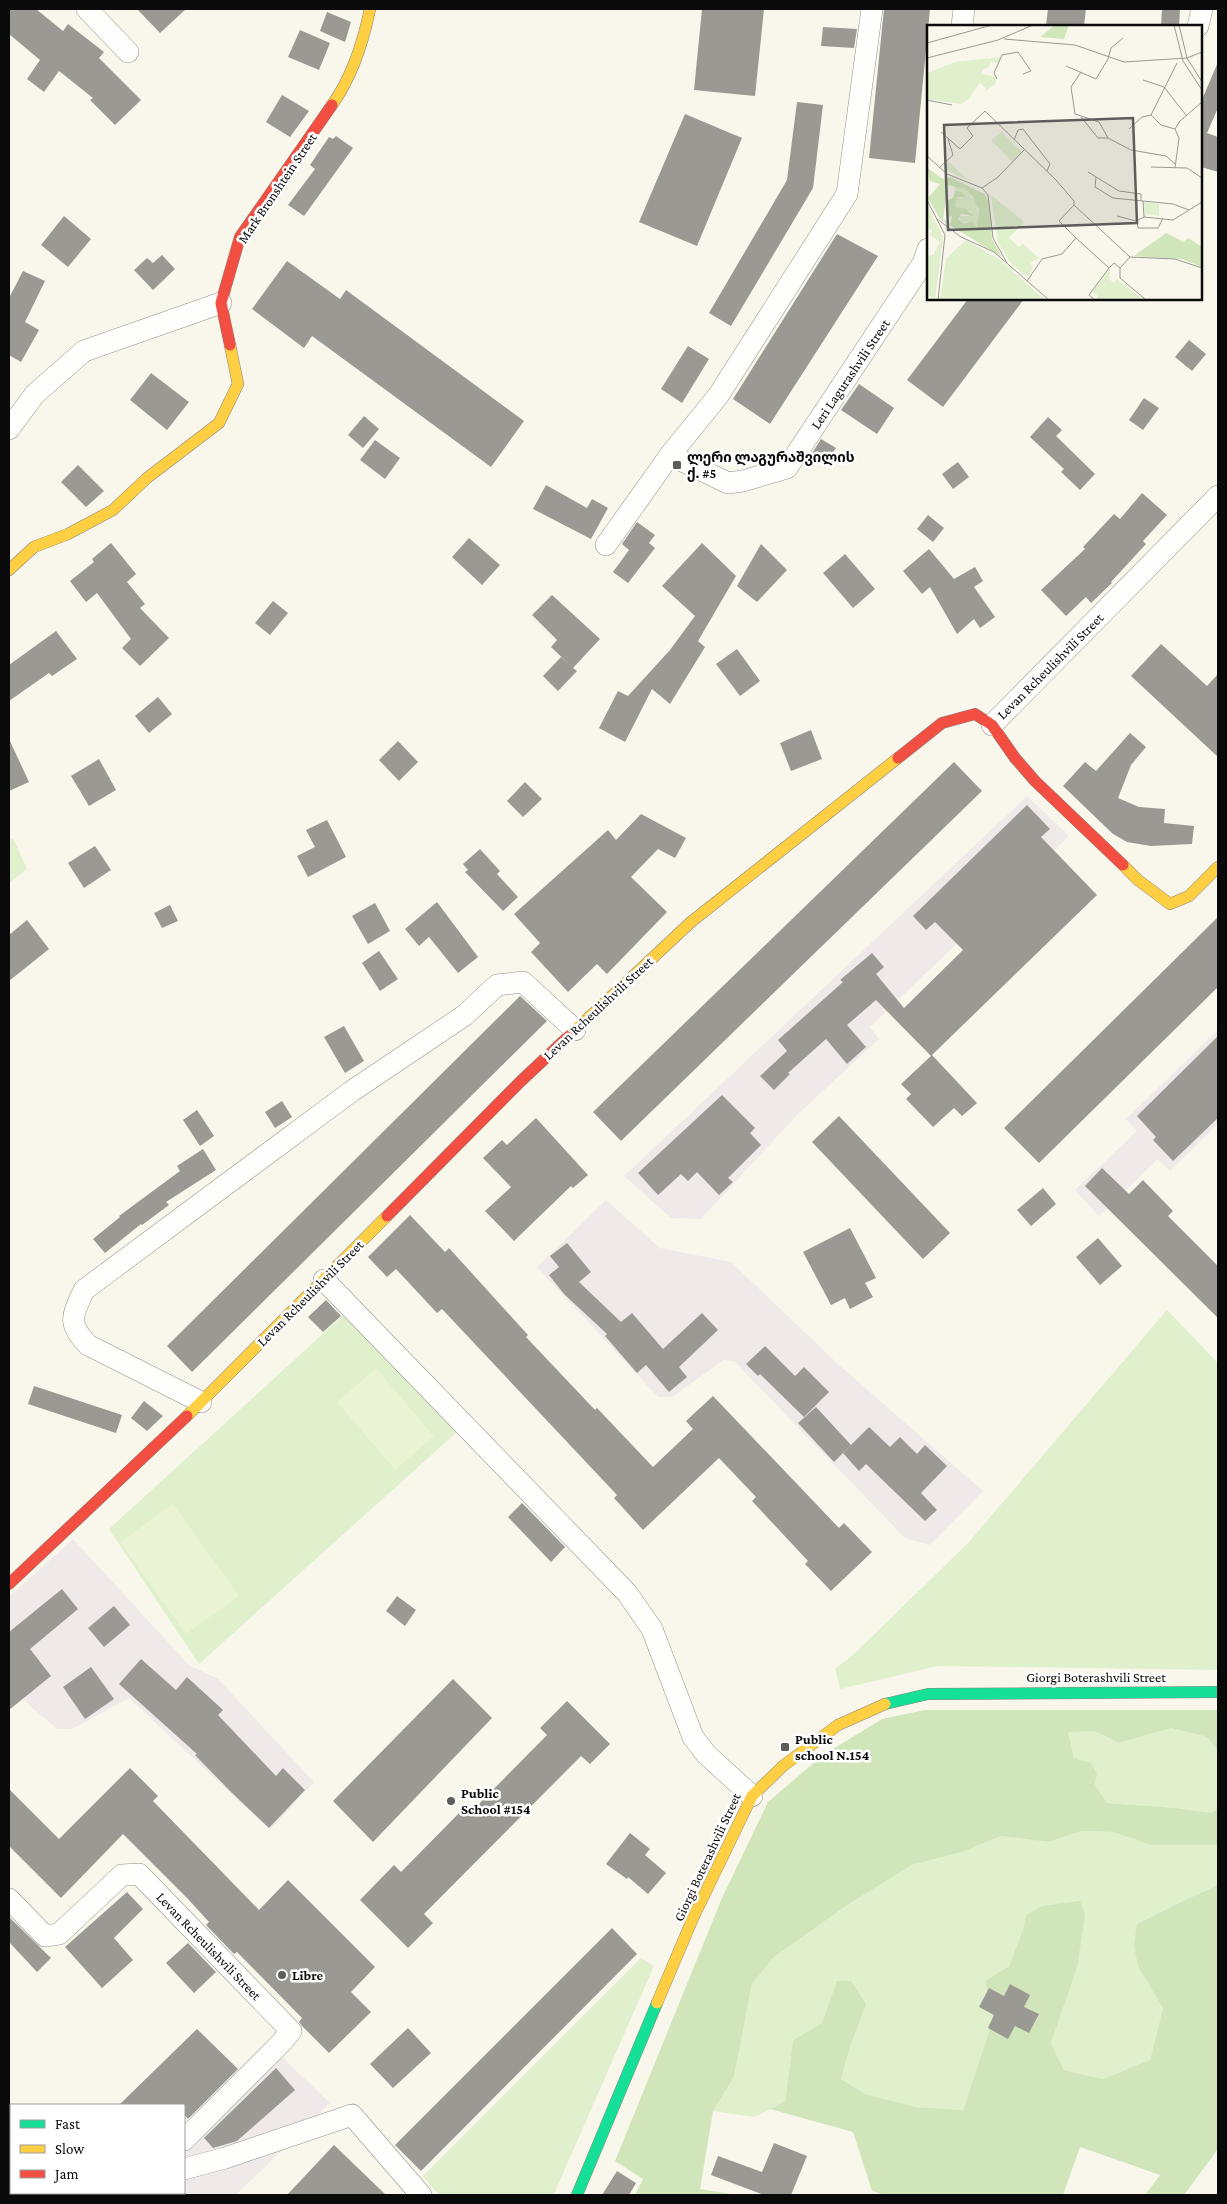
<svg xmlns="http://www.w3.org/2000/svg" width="1227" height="2204" font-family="'Crimson Pro','Noto Sans Georgian',serif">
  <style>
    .industrial { fill: #f0e9ea }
    .green { fill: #e0efcc }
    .forest { fill: #d0e6ba }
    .pitch { fill: #ebf3d5 }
    .building { fill: #9b9993 }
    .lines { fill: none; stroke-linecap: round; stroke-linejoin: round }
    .street-casing { stroke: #92918c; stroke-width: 22 }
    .fast-casing { stroke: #888782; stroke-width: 12 }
    .slow-casing { stroke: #888782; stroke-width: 12 }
    .jam-casing { stroke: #888782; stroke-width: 12 }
    .street { stroke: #fefefc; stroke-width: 21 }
    .fast { stroke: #16e098; stroke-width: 11 }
    .slow { stroke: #ffcf43; stroke-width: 11 }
    .jam { stroke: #f24e42; stroke-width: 11 }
    .poi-dot { fill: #5e5d59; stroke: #fff; stroke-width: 2 }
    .labels { text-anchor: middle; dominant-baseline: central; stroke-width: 5; stroke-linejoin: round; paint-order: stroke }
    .street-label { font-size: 14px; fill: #0a0a0a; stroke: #fff }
    .poi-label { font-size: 14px; font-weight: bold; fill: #0a0a0a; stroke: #fff; text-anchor: start }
    .inset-road { fill: none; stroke: #999892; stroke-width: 1 }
    .view { fill: #5e5d59; fill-opacity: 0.15; stroke: #5e5d59; stroke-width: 2.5 }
    .inset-edge { fill: none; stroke: #0a0a0a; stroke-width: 2.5 }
  </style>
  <rect width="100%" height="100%" fill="#f9f7ec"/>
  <g class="industrial">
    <polygon points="1027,796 1069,836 870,1027 879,1039 798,1114 701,1219 671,1218 624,1176"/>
    <polygon points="1218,1030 1218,1124 1170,1171 1158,1159 1099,1216 1075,1190 1137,1131 1126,1119"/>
    <polygon points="606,1200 660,1248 731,1262 838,1364 983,1491 930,1545 905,1538 735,1362 724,1360 672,1397 658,1397 537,1267"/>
    <polygon points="73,1539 189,1665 218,1679 314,1782 270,1830 129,1698 72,1729 57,1729 31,1707 9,1681 9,1597"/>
    <polygon points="281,2056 330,2103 236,2195 136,2195 139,2193 184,2193 184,2149"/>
  </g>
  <g class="green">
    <polygon points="13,838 27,869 9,883 9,841"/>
    <polygon points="1167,1310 1218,1363 1218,1670 938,1666 840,1689 835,1669 853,1655 968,1543"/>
    <polygon points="348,1311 457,1432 199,1664 109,1529"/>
    <polygon points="1171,1728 1207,1737 1218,1751 1218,1808 1211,1813 1177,1808 1107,1803 1095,1785 1097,1773 1074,1758 1068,1732 1094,1731 1119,1743"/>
    <polygon points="1081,1831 1113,1832 1151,1845 1218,1845 1218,1885 1183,1901 1137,1924 1157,1996 1163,2008 1150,2060 1103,2079 1064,2070 1051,2043 1077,1968 1026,1915 1023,1930 1009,1966 985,1981 994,2020 963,2110 916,2107 865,2094 841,2079 851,2044 838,1981 822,2023 793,2040 785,2102 754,2117 713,2111 734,2077 752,1984 774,1957 849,1904 912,1865 962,1852 1001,1836 1049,1842"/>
    <polygon points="641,1958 654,1966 554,2194 439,2195 423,2176"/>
  </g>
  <g class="forest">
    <polygon points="925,1710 1218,1710 1218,1751 1207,1737 1171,1728 1119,1743 1094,1731 1068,1732 1074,1758 1091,1763 1097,1773 1095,1785 1107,1803 1177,1808 1211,1813 1218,1808 1218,1845 1151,1845 1113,1832 1081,1831 1049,1842 1001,1836 962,1852 912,1865 849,1904 774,1957 752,1984 734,2077 713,2111 700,2189 737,2195 635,2195 643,2179 615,2161 722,1898 768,1802 823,1755 882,1719"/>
    <polygon points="1218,1885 1218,2149 1184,2195 1145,2195 1160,2175 1080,2147 1063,2195 885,2195 872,2191 853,2132 770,2109 785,2102 793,2040 822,2023 837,1981 851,1981 866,2004 851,2044 841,2079 865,2094 916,2107 963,2110 993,2020 985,1981 1009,1966 1023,1930 1026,1915 1042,1906 1080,1901 1085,1915 1077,1968 1051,2043 1064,2070 1103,2079 1150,2060 1163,2008 1138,1966 1134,1946 1137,1924 1183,1901"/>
  </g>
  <g class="pitch">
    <polygon points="376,1368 434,1436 395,1470 337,1402"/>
    <polygon points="173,1504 239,1596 186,1634 120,1542"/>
  </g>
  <g class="building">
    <polygon points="9,9 36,9 63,31 68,24 104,52 99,58 141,100 115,125 90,100 93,98 59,71 44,92 27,79 40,60 9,34"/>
    <polygon points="137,9 186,9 160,33"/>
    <polygon points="702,9 764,9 755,96 694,90"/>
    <polygon points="884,9 930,9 915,163 869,158"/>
    <polygon points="1048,9 1086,9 1084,26 1046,26"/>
    <polygon points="1162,9 1180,9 1179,26 1161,26"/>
    <polygon points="327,12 351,22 345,42 320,31"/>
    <polygon points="823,27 857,29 854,48 821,46"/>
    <polygon points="300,30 330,43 319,70 288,57"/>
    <polygon points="1218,62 1218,108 1207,133 1218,137 1218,172 1201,167 1201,102"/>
    <polygon points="282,95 309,111 290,137 266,122"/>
    <polygon points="797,102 823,105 813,188 731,326 709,313 787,180"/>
    <polygon points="685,114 742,138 697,246 639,222"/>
    <polygon points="336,136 353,148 304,216 288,205 315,169 310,165 329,137 333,139"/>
    <polygon points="64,216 91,239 68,267 41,245"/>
    <polygon points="837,234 878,256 770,424 733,399"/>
    <polygon points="162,255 175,269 153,290 134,270 147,258 153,263"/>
    <polygon points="287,261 340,299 346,290 524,421 491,467 312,336 304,348 252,309"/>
    <polygon points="23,271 45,281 25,322 39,330 21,362 9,355 9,298"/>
    <polygon points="968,299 1024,299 943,407 907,380"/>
    <polygon points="1189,340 1206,354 1192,371 1175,357"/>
    <polygon points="688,346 709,359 682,403 661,389"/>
    <polygon points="151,373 189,402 167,430 130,400"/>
    <polygon points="859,384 894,408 877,434 841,410"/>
    <polygon points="1144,398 1159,408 1143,430 1129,420"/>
    <polygon points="364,416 379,429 363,448 348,435"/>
    <polygon points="1048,417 1062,430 1056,436 1095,474 1080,490 1061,472 1064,469 1030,437"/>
    <polygon points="821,439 836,448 826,464 811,455"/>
    <polygon points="375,440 400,458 385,479 360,460"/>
    <polygon points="958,462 969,477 953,489 942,474"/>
    <polygon points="78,465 104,491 86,507 61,482"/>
    <polygon points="546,485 587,508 592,499 608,508 591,539 533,509"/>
    <polygon points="1142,493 1167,515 1143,541 1146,544 1111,582 1112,583 1091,603 1086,597 1066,616 1041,590 1085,549 1083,547 1114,514 1120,519"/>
    <polygon points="928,515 944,528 933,542 917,529"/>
    <polygon points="637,522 655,535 649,543 655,548 628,583 613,572 629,550 622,544"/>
    <polygon points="469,538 500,565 482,585 452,557"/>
    <polygon points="111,543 136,574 127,582 145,604 140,608 169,638 140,666 122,648 131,639 97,593 86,602 70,581 94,562 92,559"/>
    <polygon points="702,543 736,576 698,641 705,647 670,704 652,689 625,742 599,728 618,691 628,696 670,650 695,616 662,586"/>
    <polygon points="761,544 787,570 757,602 737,586"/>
    <polygon points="929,549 954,579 975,567 983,581 974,587 995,617 980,628 974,619 957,634 930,587 922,594 903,571"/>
    <polygon points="845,554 875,589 853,608 823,573"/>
    <polygon points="552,595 600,639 573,668 577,671 558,691 543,676 561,657 571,666 551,647 557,640 532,615"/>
    <polygon points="273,601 288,613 270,635 255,623"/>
    <polygon points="56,631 77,659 52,676 49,673 9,701 9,665"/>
    <polygon points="1161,644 1207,686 1218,674 1218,757 1131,676"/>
    <polygon points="737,649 760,681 740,696 716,664"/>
    <polygon points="158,697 172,714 149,733 135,716"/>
    <polygon points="811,730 822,759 791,771 780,743"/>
    <polygon points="1130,733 1146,747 1131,765 1118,798 1139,807 1165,809 1164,823 1194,826 1192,844 1151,846 1127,842 1113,834 1063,786 1085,762 1096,771"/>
    <polygon points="9,739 29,782 9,791"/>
    <polygon points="398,741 418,762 399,781 379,760"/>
    <polygon points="99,759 116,790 89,806 71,776"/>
    <polygon points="954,762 982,791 621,1141 593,1112"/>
    <polygon points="525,782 542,799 523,817 507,801"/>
    <polygon points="1027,805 1050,829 1041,837 1097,895 932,1055 977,1103 962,1116 954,1108 933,1127 906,1099 911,1094 901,1084 931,1056 876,1000 847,1025 866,1047 847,1064 826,1039 788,1073 790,1074 774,1090 760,1076 787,1051 778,1040 843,982 840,980 872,953 884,967 876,974 904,1008 963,950 935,922 926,930 913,916"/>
    <polygon points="641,814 686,838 675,858 658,849 631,877 667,912 607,974 597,964 568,992 531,952 540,943 514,914 608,830 616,840"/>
    <polygon points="327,820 346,857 308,877 297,856 315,847 306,830"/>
    <polygon points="95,846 111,870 84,888 68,863"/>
    <polygon points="480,849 500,871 497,874 518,897 503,911 465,872 468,870 463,864"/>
    <polygon points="437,902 478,957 458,973 429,937 419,946 405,929"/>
    <polygon points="375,903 390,931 368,944 352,916"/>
    <polygon points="170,905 178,921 162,928 154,913"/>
    <polygon points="1218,917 1218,987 1039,1163 1004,1128"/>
    <polygon points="27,920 49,949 9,981 9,935"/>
    <polygon points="379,951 398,979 380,991 362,963"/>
    <polygon points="520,996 547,1021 192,1372 167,1346"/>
    <polygon points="344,1026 364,1061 345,1073 324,1037"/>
    <polygon points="1218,1036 1218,1118 1173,1161 1153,1140 1156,1137 1137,1116"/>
    <polygon points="722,1095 755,1128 750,1133 761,1145 728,1178 733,1182 719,1195 697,1172 688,1181 681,1174 658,1195 638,1173"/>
    <polygon points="282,1101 292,1117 275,1128 265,1112"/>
    <polygon points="197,1110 214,1136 200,1146 183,1120"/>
    <polygon points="839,1116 950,1233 923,1259 812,1142"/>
    <polygon points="536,1118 588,1175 573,1188 571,1186 514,1241 485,1211 511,1187 483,1158 502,1140 507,1145"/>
    <polygon points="203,1149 216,1170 166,1202 169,1205 142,1225 141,1224 105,1253 93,1239 120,1217 119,1216 180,1171 177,1166"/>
    <polygon points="1102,1168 1129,1194 1143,1180 1173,1211 1168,1216 1218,1266 1218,1318 1085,1186"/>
    <polygon points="1043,1188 1056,1204 1031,1226 1017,1210"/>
    <polygon points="410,1215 445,1252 449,1248 528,1335 526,1337 595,1410 597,1408 653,1467 693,1429 686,1421 713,1396 839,1528 844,1523 872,1552 831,1591 805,1564 808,1561 752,1501 756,1497 719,1458 643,1530 614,1498 617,1495 442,1309 437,1313 396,1269 387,1277 368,1257"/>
    <polygon points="850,1228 876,1278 865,1283 873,1297 850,1309 845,1298 831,1305 803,1252"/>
    <polygon points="1098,1238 1122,1266 1100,1285 1076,1257"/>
    <polygon points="567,1243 591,1272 579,1282 621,1322 632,1313 663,1349 702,1313 718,1330 679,1367 687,1377 669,1392 646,1365 637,1373 605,1336 607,1334 564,1294 549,1275 559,1267 550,1256"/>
    <polygon points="326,1300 341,1316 323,1332 308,1317"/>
    <polygon points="765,1346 795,1376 804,1367 829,1392 804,1417 760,1374 758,1376 746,1364"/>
    <polygon points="34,1386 122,1415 116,1433 28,1404"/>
    <polygon points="144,1401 163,1416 147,1431 131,1418"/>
    <polygon points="816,1407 851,1445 834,1462 798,1423"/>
    <polygon points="869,1427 890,1447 900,1437 917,1454 925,1445 947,1466 921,1493 937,1510 925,1521 866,1464 859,1471 843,1453"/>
    <polygon points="522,1503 565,1547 551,1562 508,1517"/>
    <polygon points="62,1589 78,1609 30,1649 51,1676 9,1710 9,1632"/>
    <polygon points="397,1596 416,1610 405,1626 386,1611"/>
    <polygon points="114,1606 130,1625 104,1647 88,1628"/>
    <polygon points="141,1659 176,1690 187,1677 223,1710 218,1715 276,1776 283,1768 305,1790 269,1828 230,1791 195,1755 197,1754 119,1684"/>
    <polygon points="91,1667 114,1699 85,1719 63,1687"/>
    <polygon points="453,1679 492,1718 373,1842 333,1801"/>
    <polygon points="567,1701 610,1744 590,1764 581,1756 424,1914 433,1923 408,1948 360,1900 394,1865 401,1872 468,1804 473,1810 547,1735 540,1728"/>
    <polygon points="130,1768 158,1796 153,1801 259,1910 288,1880 375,1967 351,1992 371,2012 329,2053 302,2026 299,2022 302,2018 237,1952 234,1954 206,1925 209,1922 188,1899 123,1834 61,1898 9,1846 9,1789 59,1839"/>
    <polygon points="630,1833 650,1849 645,1855 666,1873 648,1894 628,1877 627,1879 606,1864"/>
    <polygon points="127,1892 143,1909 114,1938 133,1960 102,1988 65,1947"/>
    <polygon points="9,1917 51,1958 37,1972 9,1942"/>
    <polygon points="612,1928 637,1954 421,2171 395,2145"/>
    <polygon points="188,1943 216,1972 194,1993 166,1963"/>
    <polygon points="1010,1984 1030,1995 1024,2007 1039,2014 1029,2033 1015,2026 1008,2039 988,2028 994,2015 979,2007 989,1988 1004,1996"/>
    <polygon points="408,2028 431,2053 393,2088 370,2064"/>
    <polygon points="197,2029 238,2069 188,2119 184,2114 184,2105 119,2105"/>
    <polygon points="276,2068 295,2090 237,2141 213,2148 204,2138"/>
    <polygon points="774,2143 807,2156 791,2195 764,2195 711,2175 718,2156 762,2172"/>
    <polygon points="334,2145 386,2195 287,2195"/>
    <polygon points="617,2171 636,2183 629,2195 602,2195"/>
  </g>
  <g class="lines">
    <defs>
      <g id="street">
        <polyline points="87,9 128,52"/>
        <polyline points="962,26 964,9"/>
        <polyline points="1198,26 1202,9"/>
        <polyline points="9,429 35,394 84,351 221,303"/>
        <polyline points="670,455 728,483 743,481 787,468 923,263 928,249"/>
        <polyline points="606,545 670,455 718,396 847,194 872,9"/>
        <polyline points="992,725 1218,496"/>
        <polyline points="324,1280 627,1593 652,1629 693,1737 706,1754 752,1796"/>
        <path d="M 201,1402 L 88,1345 C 66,1322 73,1315 84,1290 L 352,1091 L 465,1015 L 497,985 L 523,982 L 575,1030"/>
        <polyline points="9,1899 45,1936 59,1934 122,1875 139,1874 291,2031 281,2043 184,2140"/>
        <polyline points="184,2169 225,2158 352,2115 421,2195"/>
        <polyline points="129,2195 131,2193"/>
      </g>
      <g id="fast">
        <polyline points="885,1704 928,1694 1218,1692"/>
        <polyline points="577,2195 657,2003"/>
      </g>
      <g id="slow">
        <path d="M 332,105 C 352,77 363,43 370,9"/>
        <polyline points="9,570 34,547 68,534 113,510 147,478 219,423 238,384 230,345"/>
        <polyline points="1123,865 1138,880 1170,904 1189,896 1218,867"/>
        <polyline points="569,1036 691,922 898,758"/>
        <polyline points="187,1416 387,1216"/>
        <polyline points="657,2003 693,1918 752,1796 783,1766 838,1725 885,1704"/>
      </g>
      <g id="jam">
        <polyline points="230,345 221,303 240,237 332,105"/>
        <polyline points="898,758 942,723 975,714 992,725 1015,758 1035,781 1123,865"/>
        <polyline points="387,1216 521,1081 569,1036"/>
        <polyline points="9,1584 187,1416"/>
      </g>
    </defs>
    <use href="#street" class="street-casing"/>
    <use href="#fast" class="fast-casing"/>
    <use href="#slow" class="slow-casing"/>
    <use href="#jam" class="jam-casing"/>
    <use href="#street" class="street"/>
    <use href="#fast" class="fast"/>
    <use href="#slow" class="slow"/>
    <use href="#jam" class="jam"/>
  </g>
  <g class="poi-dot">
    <rect x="672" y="460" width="10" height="10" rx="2.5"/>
    <rect x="780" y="1742" width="10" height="10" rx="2.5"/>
    <circle cx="451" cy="1801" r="5"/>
    <circle cx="282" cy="1975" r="5"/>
  </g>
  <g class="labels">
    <g class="street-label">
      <text transform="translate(277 188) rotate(-56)">Mark Bronshtein Street</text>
      <text transform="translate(850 374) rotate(-56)">Leri Lagurashvili Street</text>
      <text transform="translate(1050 666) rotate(-45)">Levan Rcheulishvili Street</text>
      <text transform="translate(598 1008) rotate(-43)">Levan Rcheulishvili Street</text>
      <text transform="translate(310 1293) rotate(-45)">Levan Rcheulishvili Street</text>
      <text x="1096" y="1677">Giorgi Boterashvili Street</text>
      <text transform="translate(707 1857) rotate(-65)">Giorgi Boterashvili Street</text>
      <text transform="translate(209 1946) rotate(46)">Levan Rcheulishvili Street</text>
    </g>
    <g class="poi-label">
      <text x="687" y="457">ლერი ლაგურაშვილის<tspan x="687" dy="16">ქ. #5</tspan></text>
      <text x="795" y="1739">Public<tspan x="795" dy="16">school N.154</tspan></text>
      <text x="461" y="1793">Public<tspan x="461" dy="16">School #154</tspan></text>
      <text x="292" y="1975">Libre</text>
    </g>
  </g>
  <g transform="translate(927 25)">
    <rect width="275" height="275" fill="#f9f7ec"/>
    <path d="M 75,32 L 70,38 L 64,37 L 61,43 L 56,44 L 54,49 L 66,51 L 69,55 L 68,59 L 60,65 L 53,57 L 42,74 L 34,79 L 0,74 L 0,48 L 28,37 ZM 75,107 L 95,127 L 85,137 L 64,115 ZM 21,136 L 40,154 L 40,155 L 15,143 ZM 27,161 L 38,164 L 49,177 L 52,191 L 50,205 L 41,197 L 33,198 L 32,191 L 41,191 L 45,187 L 28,182 L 30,172 L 37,173 L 28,167 ZM 64,170 L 97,197 L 82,213 L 92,222 L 96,219 L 112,233 L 103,238 L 106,241 L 103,250 L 98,251 L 83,237 L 71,218 ZM 217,177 L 232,179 L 232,191 L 221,189 L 218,192 ZM 0,180 L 16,212 L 8,275 L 0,269 L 0,231 L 6,230 L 13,217 L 3,210 L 5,206 L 0,202 ZM 39,215 L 72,234 L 118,275 L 13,275 L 19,234 ZM 183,243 L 182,254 L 187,258 L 190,254 L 217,275 L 169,274 L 171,271 L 165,267 Z" fill="#e0efcc"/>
    <path d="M 128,0 L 142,0 L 137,14 L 113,12 ZM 0,143 L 16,154 L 23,152 L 58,169 L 62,178 L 65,214 L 75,232 L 13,194 L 1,173 L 13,159 L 3,156 ZM 21,160 L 38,164 L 46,172 L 52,185 L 50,204 L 45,196 L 37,199 L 31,194 L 34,189 L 47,191 L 39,184 L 28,182 L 30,172 L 39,172 L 34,167 L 28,166 L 26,173 L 21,175 L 21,191 L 25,192 L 23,199 L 16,194 ZM 239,208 L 257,217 L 261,213 L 275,222 L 275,242 L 255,234 L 207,231 Z" fill="#d0e6ba" fill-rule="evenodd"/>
    <path class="inset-road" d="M 247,0 L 256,36 L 275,65M 252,0 L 260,33 L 275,57M 77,14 L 148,20 L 197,37 L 260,33M 0,18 L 65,0M 91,27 L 104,46 L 96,49M 0,33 L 71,15 L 106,0M 260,33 L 275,27M 139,41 L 169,54 L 181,34 L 184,23 L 196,13M 154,47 L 144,62 L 148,89 L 172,97 L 181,113M 70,54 L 67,48 L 75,30 L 91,27M 216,55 L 237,62 L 259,90M 0,75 L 25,80M 224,90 L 250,38M 224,90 L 234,100 L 248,104M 154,92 L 171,113 L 181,113M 202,104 L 215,92 L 224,90M 14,107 L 33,124 L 46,111 L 40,103 L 58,86 L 129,155 L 147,176 L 147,180 L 203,232 L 248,234 L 275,243M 181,113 L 204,125 L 239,131 L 248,139M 87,115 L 91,105 L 96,104 L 123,139 L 120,146M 0,131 L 20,149 L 55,163 L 61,170 L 66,213 L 80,238M 224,142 L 260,143 L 275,153M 12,143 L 26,130 L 21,114M 248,143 L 252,113 L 248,104 L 253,96 L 275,77M 161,147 L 192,166 L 214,169 L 214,176M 169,152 L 168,162 L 186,173 L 246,179 L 262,185M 55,163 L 71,152 L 97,125M 0,175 L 18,210 L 11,275M 216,176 L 217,192M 190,191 L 209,196 L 217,192 L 246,195 L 275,177M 10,194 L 34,212 L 67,227 L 122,275M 210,196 L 211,203 L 231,203 L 236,193M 149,213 L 182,243 L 187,238 L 193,243M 203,232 L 193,243 L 193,253 L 219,275M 100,256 L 115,234 L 135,229 L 149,213 L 132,196 L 147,180M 168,275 L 162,270 L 182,243"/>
    <path class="view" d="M 206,93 L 210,198 L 21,205 L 17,100 Z"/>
    <rect width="275" height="275" class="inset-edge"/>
  </g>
  <rect width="1227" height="2204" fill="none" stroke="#0a0a0a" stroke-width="20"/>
  <rect x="10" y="2104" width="175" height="90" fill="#ffffff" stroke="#9d9d9d"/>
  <rect x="20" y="2120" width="25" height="8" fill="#16e098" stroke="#9d9d9d"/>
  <text x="55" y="2129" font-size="15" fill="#0a0a0a">Fast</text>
  <rect x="20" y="2145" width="25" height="8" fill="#ffcf43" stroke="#9d9d9d"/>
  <text x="55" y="2154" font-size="15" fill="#0a0a0a">Slow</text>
  <rect x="20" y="2170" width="25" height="8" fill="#f24e42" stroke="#9d9d9d"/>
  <text x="55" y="2179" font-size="15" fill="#0a0a0a">Jam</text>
</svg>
